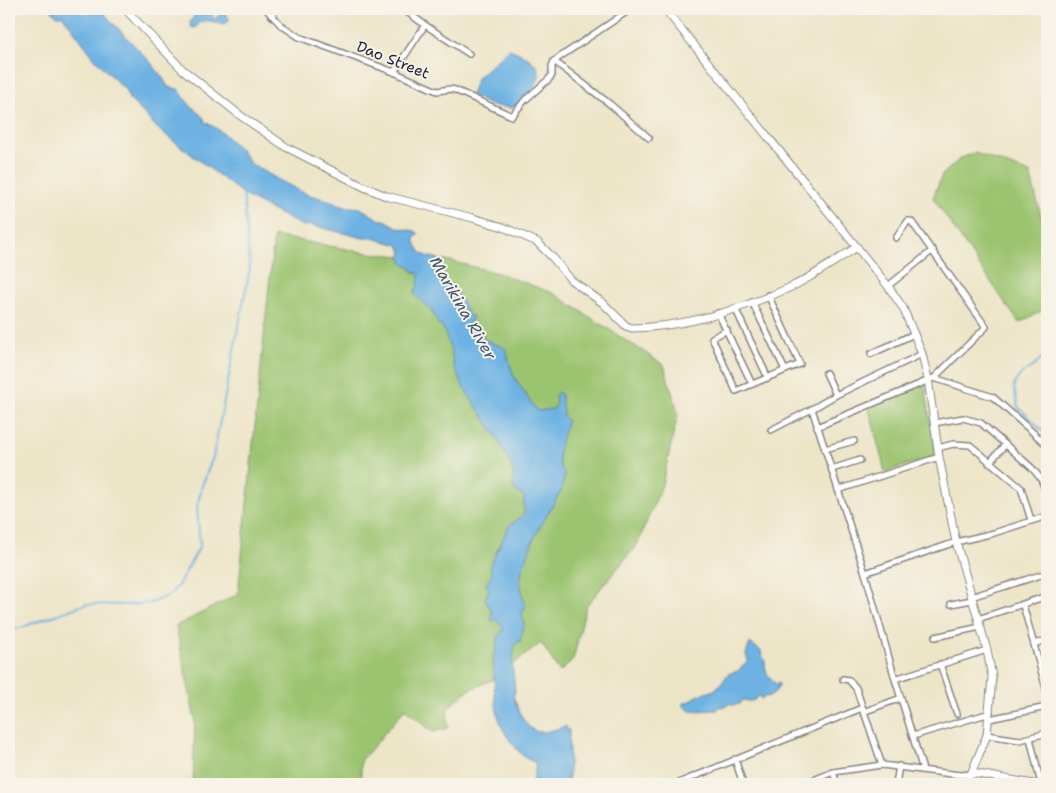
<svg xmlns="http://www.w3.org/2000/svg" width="1056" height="793" font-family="'Shantell Sans',sans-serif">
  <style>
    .green { fill: #9bc470; stroke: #5e7356 }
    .water { fill: #6db2e3; stroke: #486a8f }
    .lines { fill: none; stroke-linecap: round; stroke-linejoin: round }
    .stream { stroke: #6db2e3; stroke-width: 2 }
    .minor-casing { stroke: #888482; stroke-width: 8 }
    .tertiary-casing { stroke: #888482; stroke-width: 9 }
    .minor { stroke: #fff; stroke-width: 5 }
    .tertiary { stroke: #fff; stroke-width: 7 }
    .labels { text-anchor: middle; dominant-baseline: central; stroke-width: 4; stroke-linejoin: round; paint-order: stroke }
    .street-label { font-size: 15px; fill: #22223b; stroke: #f7f3e8 }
    .water-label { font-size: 16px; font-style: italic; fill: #3c5476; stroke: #f7f3e8 }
  </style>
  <rect width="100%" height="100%" fill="#f7f3e8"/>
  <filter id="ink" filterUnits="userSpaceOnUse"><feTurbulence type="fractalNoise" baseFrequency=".02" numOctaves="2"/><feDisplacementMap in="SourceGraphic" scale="10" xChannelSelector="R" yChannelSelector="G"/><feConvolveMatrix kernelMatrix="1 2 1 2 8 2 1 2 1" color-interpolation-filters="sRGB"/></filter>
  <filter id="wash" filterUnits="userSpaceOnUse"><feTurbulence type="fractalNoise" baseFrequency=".0096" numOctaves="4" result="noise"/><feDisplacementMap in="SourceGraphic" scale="20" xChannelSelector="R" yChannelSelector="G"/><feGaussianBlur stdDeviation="1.12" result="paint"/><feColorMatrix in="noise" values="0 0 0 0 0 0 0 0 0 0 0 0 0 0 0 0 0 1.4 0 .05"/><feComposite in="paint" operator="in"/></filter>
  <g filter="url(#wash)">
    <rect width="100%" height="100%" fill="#ede5c8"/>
    <g class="green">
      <polygon points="975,153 1030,173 1047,240 1047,308 1019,323 933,198 942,175 961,158"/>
      <polygon points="274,236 368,253 446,260 498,273 553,293 664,365 678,413 662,485 637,545 586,606 573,660 560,672 541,643 494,679 467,691 447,709 448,728 433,732 405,709 361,761 361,784 193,784 195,720 176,626 238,594"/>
      <polygon points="924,379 936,456 885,472 868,405"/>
    </g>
    <g class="water">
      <path d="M 50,9 L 101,9 C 120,34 154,60 168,87 L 178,89 L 189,104 L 204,118 L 204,121 L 219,130 L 242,151 L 250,163 L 277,179 L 306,194 L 332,201 L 341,206 L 360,208 L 380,220 L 385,220 L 399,228 L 415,231 L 419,234 L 414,239 C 418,251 422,257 437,258 L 445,280 L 453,292 L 458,294 L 469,316 L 473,316 L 470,323 L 472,331 L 476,333 L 481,332 L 486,341 L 491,341 L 492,343 L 505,348 L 514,377 L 537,411 L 554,409 L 556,403 L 555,396 L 558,392 L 561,394 L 563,416 L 567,420 C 564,436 551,459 565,473 L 561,491 L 535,536 L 522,569 L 520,582 L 525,607 L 522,613 L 524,625 L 520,641 L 515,644 L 512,661 L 515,692 L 513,696 C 519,709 524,732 542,732 C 549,732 558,728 566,726 L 566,729 L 569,730 L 569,777 L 566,784 L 532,784 L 536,765 L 534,762 C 525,759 522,755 516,748 C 490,719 496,692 493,655 L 496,653 L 497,639 L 504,628 L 496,619 L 492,622 L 491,617 L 492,612 L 485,599 L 489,589 L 486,584 L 492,574 L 490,568 L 491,563 L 509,526 L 516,521 L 517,519 L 521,518 C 528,512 521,505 525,497 L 515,491 L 513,485 L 514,476 L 509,461 L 494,433 L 464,388 L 454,367 L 451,350 L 443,328 L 438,324 L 432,311 L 414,294 L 418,285 L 419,274 L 412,271 L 409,265 L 405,265 L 402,263 L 402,261 L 400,257 L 402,252 L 399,245 L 372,238 L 363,238 L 311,225 L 303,226 L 247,197 L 158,129 L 146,116 L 129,99 L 126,91 L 95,59 L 63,16 L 57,16 Z"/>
      <path d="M 196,9 L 210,9 L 212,16 L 215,19 L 221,13 L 226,14 L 229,19 L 228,22 C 215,30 209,11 195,28 L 191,27 L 190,22 L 193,18 Z"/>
      <path d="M 509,49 C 554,65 543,85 512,108 L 490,105 L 471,95 L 477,78 Z"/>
      <path d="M 750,643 L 761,651 L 762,656 L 765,660 C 765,672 767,675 776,684 L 779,683 C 779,690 771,697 764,697 L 762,699 L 758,696 C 753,703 750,701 742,700 L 740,704 L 733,705 L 729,703 L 727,706 L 719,707 L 717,710 L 690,711 L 683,705 L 685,702 L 691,701 L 695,697 L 714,690 L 722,683 L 728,674 L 738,671 L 748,660 L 746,654 Z"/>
    </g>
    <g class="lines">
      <g class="stream">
        <polyline points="1047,353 1034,366 1022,373 1015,382 1014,388 1018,407 1047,435"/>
        <polyline points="9,632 86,604 126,605 151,603 170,595 179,584 200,546 197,508 202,486 213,457 250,268 243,193"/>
      </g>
    </g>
  </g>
  <g filter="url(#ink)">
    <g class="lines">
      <defs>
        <g id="minor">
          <polyline points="266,9 281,25 299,37 394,72 437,91 450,89 455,90 512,116 525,100 549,79 552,75 552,66 554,61 631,9"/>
          <polyline points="271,15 276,9"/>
          <polyline points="425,25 469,54"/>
          <polyline points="554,61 611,105 649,138"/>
          <polyline points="394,72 425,25 403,9"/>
          <polyline points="896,238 908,221 911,221 986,327 934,378"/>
          <polyline points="888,286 933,250"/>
          <polyline points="752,302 785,370"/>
          <polyline points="735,308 768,378"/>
          <polyline points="718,313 752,384"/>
          <polyline points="727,330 712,338 736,391 800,364 768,295"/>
          <polyline points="871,354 914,334"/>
          <polyline points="922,354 836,395 812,409 865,573 895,679 923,770"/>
          <polyline points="826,373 836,395"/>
          <polyline points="934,423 963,418 981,423 1032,468 1041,479 1047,494"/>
          <polyline points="817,427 934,378 993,397 1047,445"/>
          <polyline points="771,430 812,409"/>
          <polyline points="938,448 953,444 970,445 1021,488 1031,520"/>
          <polyline points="825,449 854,441"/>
          <polyline points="989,463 1005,445"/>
          <polyline points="832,469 860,460"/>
          <polyline points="838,490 939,457"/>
          <polyline points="865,573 956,542 994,533 1047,516"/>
          <polyline points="971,597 1047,573"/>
          <polyline points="951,604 972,600"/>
          <polyline points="1023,605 1047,692"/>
          <polyline points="978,619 1047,596"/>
          <polyline points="935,637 980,627"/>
          <polyline points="1034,644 1047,640"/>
          <polyline points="1040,662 1047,661"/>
          <polyline points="940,664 957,714"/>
          <polyline points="843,679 849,680 856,688 882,765"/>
          <polyline points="895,679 987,650"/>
          <polyline points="863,712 901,698"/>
          <polyline points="989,719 1047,707"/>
          <polyline points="987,735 1020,740 1047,733"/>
          <polyline points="913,736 990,713"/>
          <polyline points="1030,738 1041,784"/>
          <polyline points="735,759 743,784"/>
          <polyline points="833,772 837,784"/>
          <polyline points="676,784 862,708"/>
          <polyline points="804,784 833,772 882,765 960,775 971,774"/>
          <polyline points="896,784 899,766"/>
          <polyline points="966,784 971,774"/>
        </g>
        <g id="tertiary">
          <path d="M 125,9 L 182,69 L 241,116 L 286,147 L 362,186 L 386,196 L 473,218 L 503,227 L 537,242 L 553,258 L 571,280 L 603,303 L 626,326 L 632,328 C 686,327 742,309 791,287 C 814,276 835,261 857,247"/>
          <polyline points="665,9 888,286 903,308 914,334 922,354 928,379 939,457 956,542 987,650 992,677 987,735 971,774 978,774 1033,784"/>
        </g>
      </defs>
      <use href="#minor" class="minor-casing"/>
      <use href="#tertiary" class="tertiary-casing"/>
      <use href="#minor" class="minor"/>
      <use href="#tertiary" class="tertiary"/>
    </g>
  </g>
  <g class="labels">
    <g class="street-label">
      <text transform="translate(393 60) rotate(22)">Dao Street</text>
    </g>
    <g class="water-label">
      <text transform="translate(463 308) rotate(60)">Marikina River</text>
    </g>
  </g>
  <rect width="1056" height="793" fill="none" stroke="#f7f3e8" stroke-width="30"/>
</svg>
